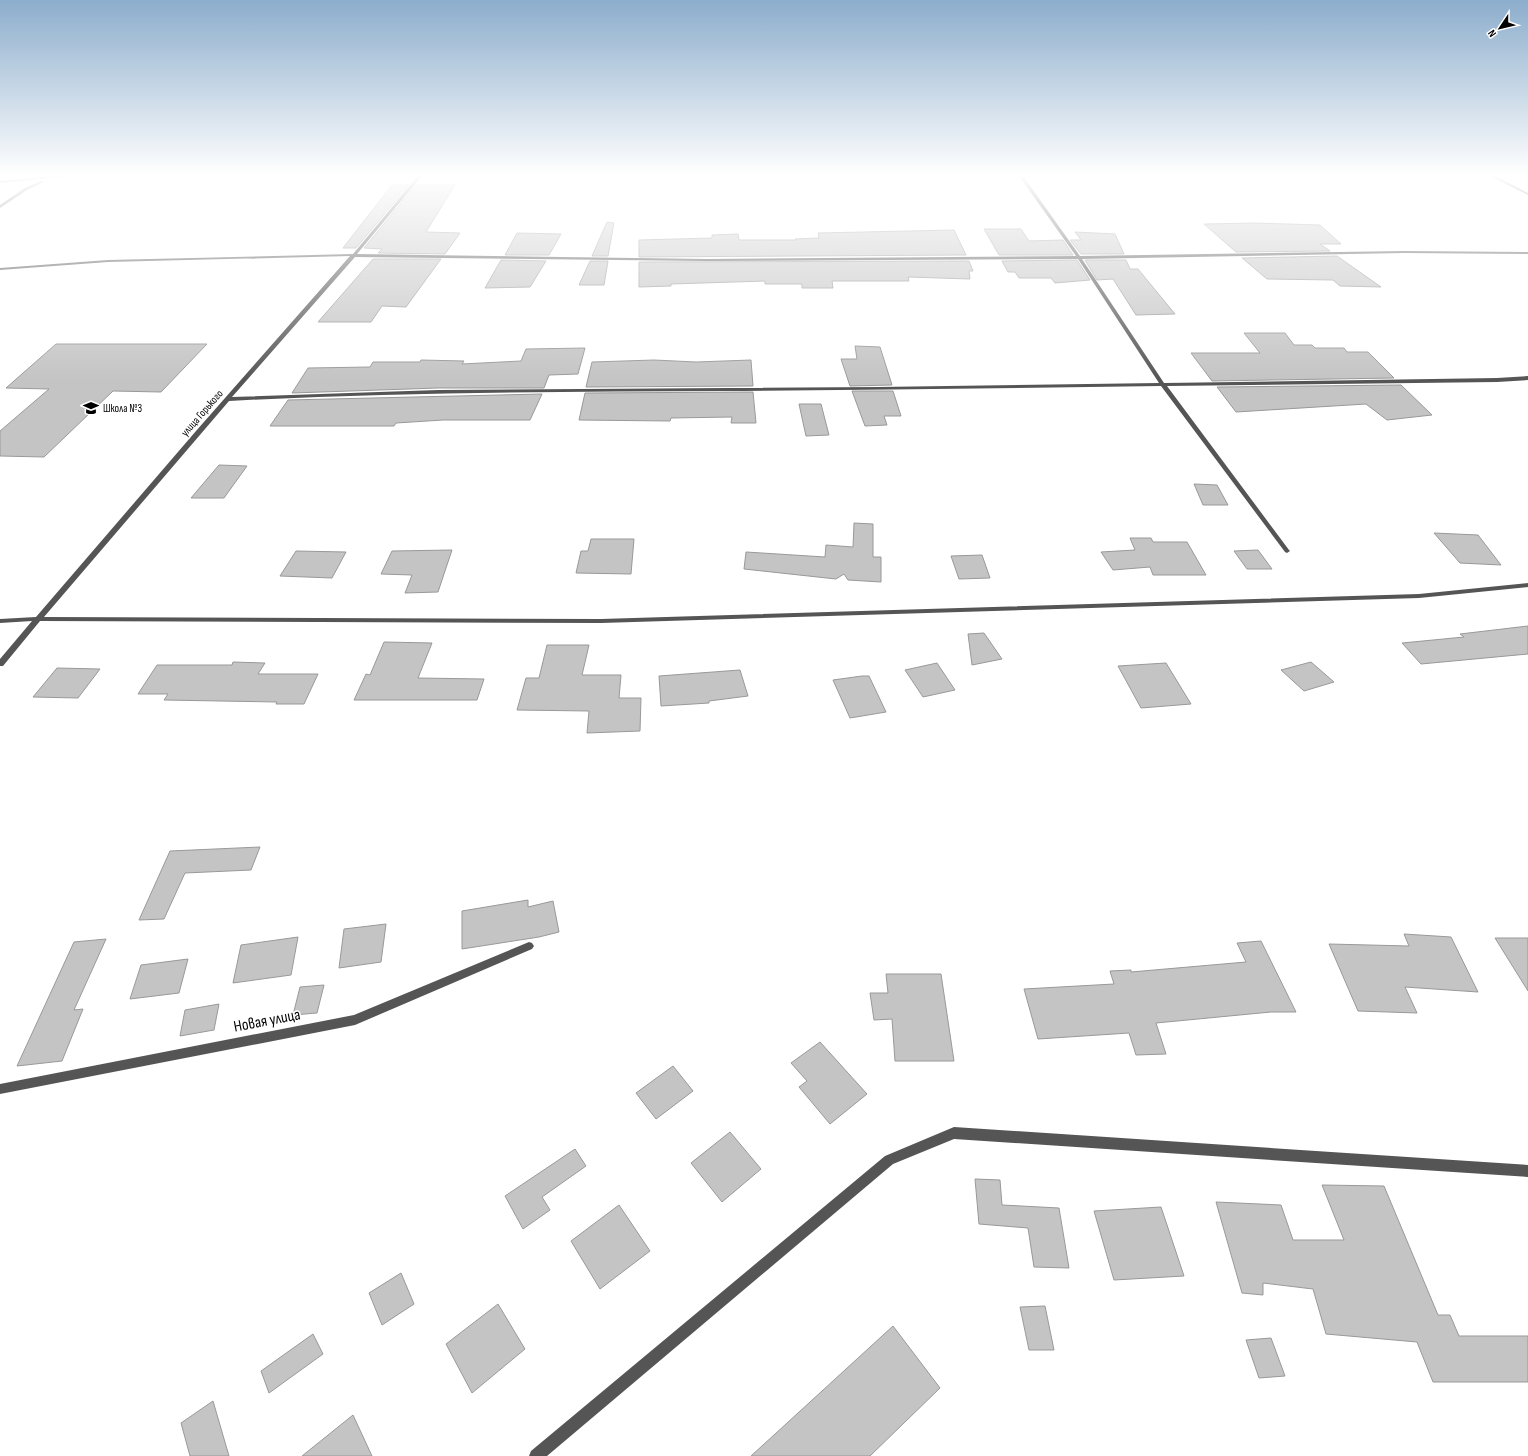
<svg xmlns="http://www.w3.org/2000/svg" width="1528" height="1456" font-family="'Sofia Sans Condensed',sans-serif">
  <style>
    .building { fill: #c4c4c4; stroke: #999 }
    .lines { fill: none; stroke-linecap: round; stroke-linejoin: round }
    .lane { fill: #555; fill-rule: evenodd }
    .street { fill: #555; fill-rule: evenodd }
    .secondary { fill: #222; fill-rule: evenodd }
    .labels { text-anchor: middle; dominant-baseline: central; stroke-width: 3; stroke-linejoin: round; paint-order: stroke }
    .far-poi-label { font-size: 11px; fill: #000; stroke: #fff; text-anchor: start }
    .far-street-label { font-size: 11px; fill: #000; stroke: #fff }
    .near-street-label { font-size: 16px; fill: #000; stroke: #fff }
  </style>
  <rect width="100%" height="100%" fill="#fff"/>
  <g class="building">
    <polygon points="392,185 409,185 356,248 343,248"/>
    <polygon points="416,185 455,185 426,232 460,233 445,254 378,253 382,249 364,248"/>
    <polygon points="607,222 614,223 608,256 592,256"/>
    <polygon points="1254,223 1320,225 1341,244 1320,244 1330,251 1236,252 1204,224"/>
    <polygon points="984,229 1021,229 1029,241 1063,240 1073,255 999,255"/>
    <polygon points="954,230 966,255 639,257 639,240 712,238 712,235 738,234 739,240 796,240 795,239 819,238 818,233"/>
    <polygon points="1075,232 1115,234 1124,254 1081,254 1070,240 1081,240"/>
    <polygon points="517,233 561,234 549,255 505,255"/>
    <polygon points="1337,256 1381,287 1340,286 1333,280 1267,279 1242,258"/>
    <polygon points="373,259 441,259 406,307 382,306 371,322 318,322"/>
    <polygon points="501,260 546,261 530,287 485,288"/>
    <polygon points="1077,260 1090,280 1055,283 1051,278 1019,278 1015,272 1008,272 1002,261"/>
    <polygon points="1085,260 1126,260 1130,269 1138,269 1175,314 1136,315 1113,279 1097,280"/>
    <polygon points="590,261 608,261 604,285 579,285"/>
    <polygon points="969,261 973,271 969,271 970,279 908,277 909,281 832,281 833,288 802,288 802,284 765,284 765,281 671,284 671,286 639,287 639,262"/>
    <polygon points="1244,333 1285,333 1294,345 1312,345 1315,348 1344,348 1347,352 1368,352 1394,378 1212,381 1191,353 1260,353"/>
    <polygon points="56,344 207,344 161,392 113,391 44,457 0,456 0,431 49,389 6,388"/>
    <polygon points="855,346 880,347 892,385 850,386 841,359 857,359"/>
    <polygon points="585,348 578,374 549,375 544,388 438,388 292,393 308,368 370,367 373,362 420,362 421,360 464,361 462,364 521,361 526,349"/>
    <polygon points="654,360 696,362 751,360 753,386 586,387 592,362"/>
    <polygon points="1401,385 1432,415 1387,420 1366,404 1236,412 1217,387"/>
    <polygon points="852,391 893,391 901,416 884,416 887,425 865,426"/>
    <polygon points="753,392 756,423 731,423 732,417 671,418 670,421 579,420 585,393"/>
    <polygon points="542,394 530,420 443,420 396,423 394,426 270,426 288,400"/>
    <polygon points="799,404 821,404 829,435 806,436"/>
    <polygon points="219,465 247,466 224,498 191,498"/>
    <polygon points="1194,484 1217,485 1228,505 1203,505"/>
    <polygon points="854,523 873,524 873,557 881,557 881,582 848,580 844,574 836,579 744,569 746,552 825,557 826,545 853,547"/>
    <polygon points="1434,533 1478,535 1501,565 1460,563"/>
    <polygon points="1130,538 1151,538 1153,542 1187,542 1206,575 1153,575 1150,567 1113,570 1101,552 1135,550"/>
    <polygon points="591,539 634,539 631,574 576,573 581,551 588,551"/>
    <polygon points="452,550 438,592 405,593 412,575 381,574 392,551"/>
    <polygon points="1258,550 1272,569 1247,569 1234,551"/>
    <polygon points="296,551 346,552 332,578 280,576"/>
    <polygon points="982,555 990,578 959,579 951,556"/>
    <polygon points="1528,626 1528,654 1421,664 1402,643 1464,637 1460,634"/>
    <polygon points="984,633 1002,659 972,665 968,634"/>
    <polygon points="384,642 432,643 418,678 484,679 477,700 354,700 366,674 370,675"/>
    <polygon points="547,645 589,645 582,675 621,675 619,698 641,698 640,731 587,733 589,711 517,710 526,678 539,678"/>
    <polygon points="233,662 265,663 258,674 318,674 304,704 276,704 277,702 164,700 168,694 138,694 157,665 232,665"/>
    <polygon points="1311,662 1334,682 1304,691 1281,670"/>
    <polygon points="937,663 955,690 923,697 905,670"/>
    <polygon points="1166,663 1191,704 1141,708 1118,666"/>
    <polygon points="57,668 100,669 78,698 33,697"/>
    <polygon points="740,670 748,696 709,701 709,703 661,706 659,676"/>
    <polygon points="862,676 869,676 886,712 850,718 833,680"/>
    <polygon points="260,847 251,870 185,873 164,919 139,920 170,851"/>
    <polygon points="528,900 528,907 553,901 559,932 539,937 462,949 462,911"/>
    <polygon points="386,924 381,962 339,968 344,929"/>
    <polygon points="1404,934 1451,937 1478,992 1405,987 1417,1013 1358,1011 1329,944 1409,946"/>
    <polygon points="298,937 291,975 233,983 241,945"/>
    <polygon points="1495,938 1528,938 1528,991"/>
    <polygon points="106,939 74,1010 83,1009 62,1061 17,1066 74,942"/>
    <polygon points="1261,941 1296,1012 1271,1012 1156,1023 1166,1054 1136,1055 1129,1033 1038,1039 1024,989 1114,984 1110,971 1131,970 1131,972 1246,962 1237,943"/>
    <polygon points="188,959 179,993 130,999 141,965"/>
    <polygon points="886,974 941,974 954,1061 895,1061 892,1019 874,1020 870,993 888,993"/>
    <polygon points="324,985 317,1013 293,1015 300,987"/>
    <polygon points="219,1004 214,1030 180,1036 185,1010"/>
    <polygon points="820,1042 867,1094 830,1124 799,1087 807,1081 791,1063"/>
    <polygon points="673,1066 693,1091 656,1119 636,1093"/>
    <polygon points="730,1132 761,1169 722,1202 691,1163"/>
    <polygon points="575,1149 586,1166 542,1197 550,1210 523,1229 505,1196"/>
    <polygon points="975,1179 1000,1180 1002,1205 1059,1208 1069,1268 1034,1267 1028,1228 979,1224"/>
    <polygon points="1322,1185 1384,1186 1438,1315 1450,1315 1459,1336 1528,1336 1528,1382 1433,1382 1417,1342 1326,1334 1313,1289 1263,1283 1263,1295 1242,1293 1216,1202 1281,1205 1293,1240 1344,1240"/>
    <polygon points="619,1205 650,1251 600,1289 571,1241"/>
    <polygon points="1161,1207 1184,1276 1114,1280 1094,1211"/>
    <polygon points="401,1273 414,1304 382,1325 369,1293"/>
    <polygon points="498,1304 525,1349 472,1393 446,1344"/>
    <polygon points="1045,1306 1054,1350 1029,1350 1020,1307"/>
    <polygon points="893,1326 940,1388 870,1456 751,1456"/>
    <polygon points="313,1334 323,1354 269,1393 261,1371"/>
    <polygon points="1271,1338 1285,1376 1259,1378 1246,1340"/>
    <polygon points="213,1401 229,1456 190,1456 181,1423"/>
    <polygon points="353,1415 372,1456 302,1456"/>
  </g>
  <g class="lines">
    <polygon class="lane" points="954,1127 1528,1165 1528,1177 954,1139 893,1164 547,1456 529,1456 531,1451 885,1156"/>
    <g class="street">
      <polygon points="56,176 72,176 0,183 0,181"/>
      <path d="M 418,176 L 422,176 L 357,254 L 706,259 L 1076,256 L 1019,176 L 1023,176 L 1080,256 L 1404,251 L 1528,252 L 1528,254 L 1404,253 L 1082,259 L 1164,383 L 1497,378 L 1528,376 L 1528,380 L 1497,382 L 1167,386 L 1289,550 L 1290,551 L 1287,553 L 1285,552 L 1161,386 C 1015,388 868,390 721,391 C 557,392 393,392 229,401 L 44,617 L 601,619 L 1419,594 L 1528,583 L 1528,587 L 1419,598 L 601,623 L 40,621 L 3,666 L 0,666 L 0,659 L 32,621 L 0,623 L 0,619 L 36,617 L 196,431 L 350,256 L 108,262 L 0,270 L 0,268 L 108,260 L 353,254 ZM 355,257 L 706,261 L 1078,259 L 1159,383 L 878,387 L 438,390 L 232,397 Z"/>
      <polygon points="41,181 44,182 27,190 0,208 0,205 25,188"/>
      <polygon points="529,942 532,943 534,946 532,949 355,1025 0,1094 0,1084 354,1015"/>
    </g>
    <polygon class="secondary" points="1490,176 1495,176 1528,193 1528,195"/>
  </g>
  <linearGradient id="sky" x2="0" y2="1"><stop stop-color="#8cadcc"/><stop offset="0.46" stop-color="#fff"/><stop offset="1" stop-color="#fff" stop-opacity="0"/></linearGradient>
  <rect width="1528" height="380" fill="url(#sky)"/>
  <defs>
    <symbol id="school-bare" viewBox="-9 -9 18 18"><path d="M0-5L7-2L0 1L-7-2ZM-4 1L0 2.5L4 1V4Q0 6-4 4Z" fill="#000" stroke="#fff" stroke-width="2.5" paint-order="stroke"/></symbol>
  </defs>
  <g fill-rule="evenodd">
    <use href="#school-bare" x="80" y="397" width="22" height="22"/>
  </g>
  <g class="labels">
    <g class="far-poi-label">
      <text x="103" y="408">Школа №3</text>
    </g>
    <g class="far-street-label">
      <text transform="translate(202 413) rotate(-49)">улица Горького</text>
    </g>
    <g class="near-street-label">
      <text transform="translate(267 1021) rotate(-11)">Новая улица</text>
    </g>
  </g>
  <g transform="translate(1500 28) rotate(235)" stroke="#ffffff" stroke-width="3" paint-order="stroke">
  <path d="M0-3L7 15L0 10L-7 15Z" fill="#000000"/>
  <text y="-6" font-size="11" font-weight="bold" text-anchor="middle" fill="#000000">N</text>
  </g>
</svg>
